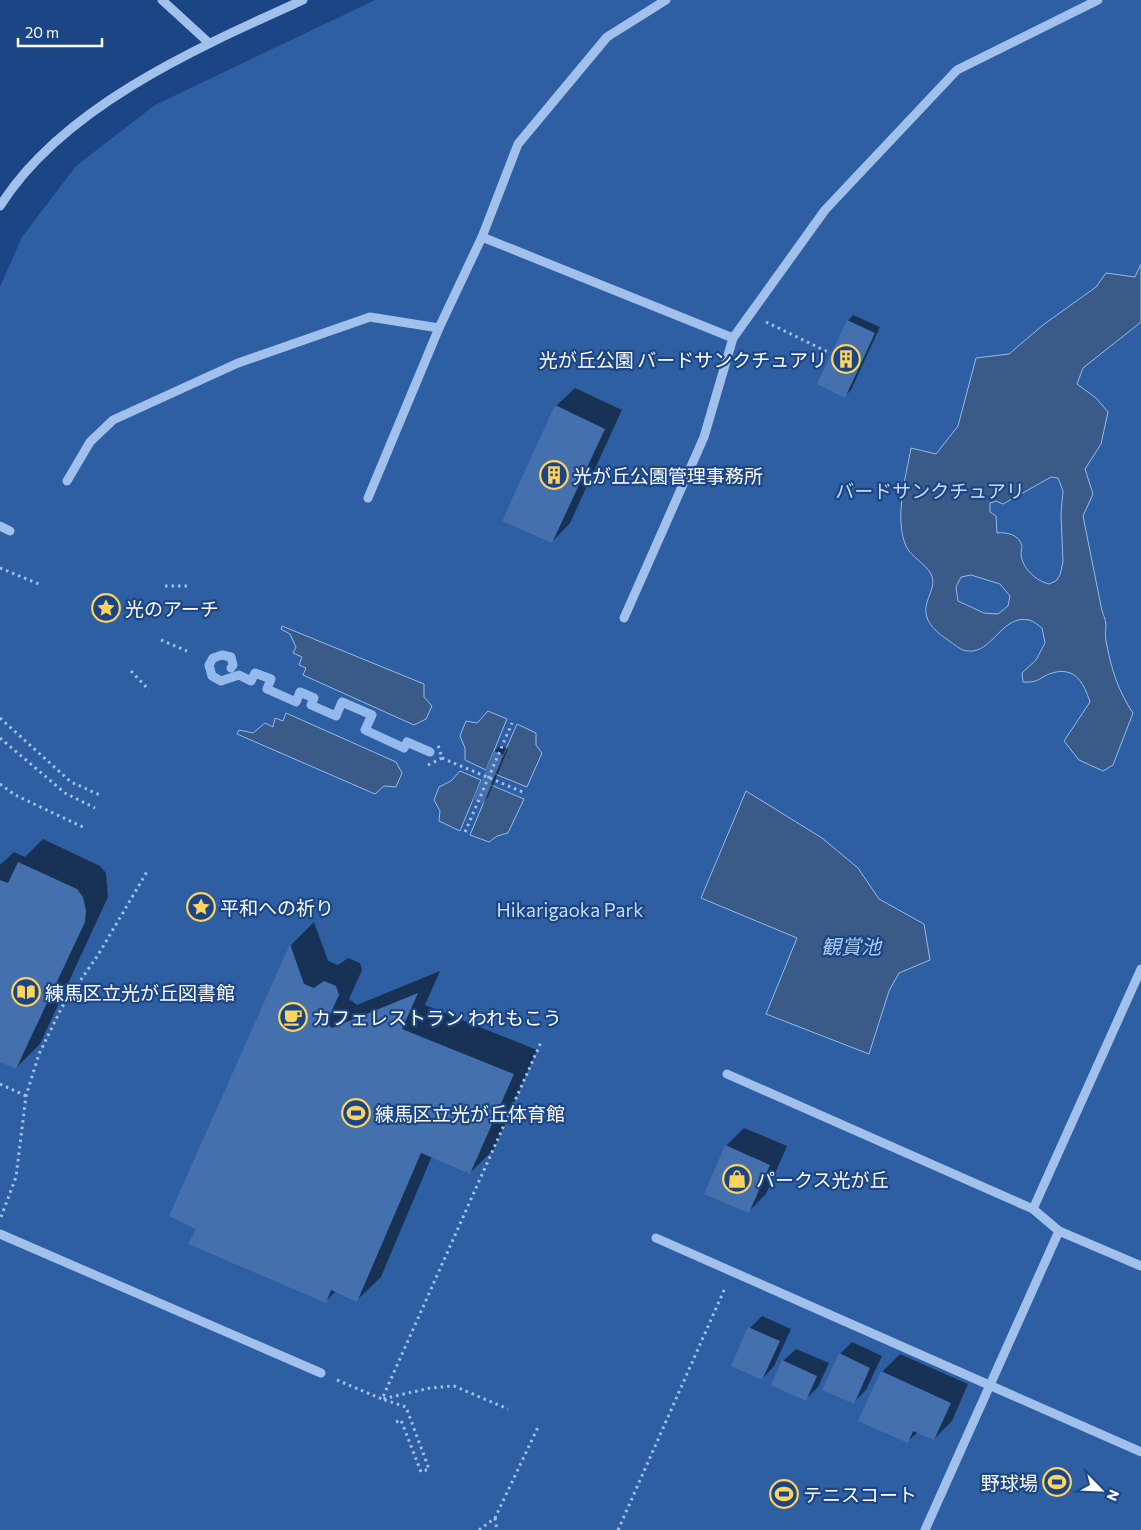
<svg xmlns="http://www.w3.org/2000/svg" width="1141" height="1530" font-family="Commissioner,'Noto Sans JP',sans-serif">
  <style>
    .green { fill: #2e5fa2 }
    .water { fill: #3a5a87; stroke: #94baed; fill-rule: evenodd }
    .shadow { fill: #0007 }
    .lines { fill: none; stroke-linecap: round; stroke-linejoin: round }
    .stream { stroke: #94baed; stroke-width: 9 }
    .building { fill: #4470ad }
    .path { stroke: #a1c0eb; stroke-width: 3; stroke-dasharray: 2.5 4; stroke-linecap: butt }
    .minor { stroke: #a1c0eb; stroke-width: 9 }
    .labels { text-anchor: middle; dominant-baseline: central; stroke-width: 4.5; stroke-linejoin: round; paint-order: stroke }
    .poi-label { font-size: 19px; fill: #fff; stroke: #1b4584; text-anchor: start }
    .park-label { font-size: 19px; fill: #c6dbf8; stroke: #1b4584 }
    .water-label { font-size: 20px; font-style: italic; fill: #accaf2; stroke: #1b4584 }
  </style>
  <rect width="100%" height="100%" fill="#1b4584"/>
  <polygon class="green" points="375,0 1141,0 1141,1530 0,1530 0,287 22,237 76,166 155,105"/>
  <g class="water">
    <path d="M 1141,264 L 1141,322 L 1083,368 L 1077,384 L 1096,398 L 1108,412 L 1101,444 L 1085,469 L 1093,494 L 1083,516 L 1102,611 C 1109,627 1104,627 1106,641 C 1111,668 1118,691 1133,713 L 1113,765 L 1103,771 L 1079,760 L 1064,741 L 1090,702 C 1084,684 1076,666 1052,673 C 1039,677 1040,683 1023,682 L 1022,673 L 1036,660 L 1045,643 L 1042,628 C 1039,626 1034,621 1029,620 C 1002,614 992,654 968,651 C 961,651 954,644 948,640 C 904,611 941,594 931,574 C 926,564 911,557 906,546 C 894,519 906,476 911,448 L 936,454 L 958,426 L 976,358 L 1009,354 L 1043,325 L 1096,287 L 1106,273 L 1135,277 ZM 1051,477 L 1058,478 L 1063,491 L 1061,514 L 1063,562 L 1060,575 L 1056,581 L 1049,584 C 1036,581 1022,568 1021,554 C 1021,553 1022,547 1022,546 C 1019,534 1006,532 997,533 L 996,516 L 990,512 L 990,503 L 996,501 L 1003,504 ZM 971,575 L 1000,584 L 1010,596 L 1008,606 L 998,614 L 984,613 L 958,601 L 956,587 L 961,577 Z"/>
    <polygon points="282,626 424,684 424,697 432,706 426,719 414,725 303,675 306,668 299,665 302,657 293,653 296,647 290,634 281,629"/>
    <polygon points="488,711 507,719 486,770 465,760 465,748 460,736 466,721 477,723"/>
    <polygon points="286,713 396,762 402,773 396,787 384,786 375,794 237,734 239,730 253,733 265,723 273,727 275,718 283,721"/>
    <polygon points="517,724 536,733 536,745 542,753 527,787 495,774"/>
    <polygon points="460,771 481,780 460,831 439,821 440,811 434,800 439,787 451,781"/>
    <polygon points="491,785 524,799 508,833 497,836 489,842 470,835"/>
    <polygon points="746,791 822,838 858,868 879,899 924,924 930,960 899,973 889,991 869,1054 766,1014 797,938 701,898"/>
  </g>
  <g class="shadow">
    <polygon points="853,315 880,327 851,390 845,396 848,321"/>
    <polygon points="575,388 622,410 570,523 552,542 556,406"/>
    <polygon points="500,745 508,749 488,797 483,803 474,799 495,751"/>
    <polygon points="43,839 100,866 106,873 108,897 40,1044 16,1068 0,1061 0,865 14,852 25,857"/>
    <polygon points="314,922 328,961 338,965 348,958 360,963 362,970 349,999 357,1005 440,971 425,1005 537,1050 494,1149 470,1173 432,1156 381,1277 357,1300 336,1291 326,1301 198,1229 171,1216 291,945"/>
    <polygon points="744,1128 787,1146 766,1194 748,1212 726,1146"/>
    <polygon points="762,1316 791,1329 774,1366 762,1379 750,1328"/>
    <polygon points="852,1342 882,1356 866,1390 854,1402 840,1354"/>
    <polygon points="796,1349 829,1363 818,1387 806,1399 783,1361"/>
    <polygon points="900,1354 968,1384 952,1421 934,1439 918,1432 907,1442 882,1372"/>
  </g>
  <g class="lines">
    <polyline class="stream" points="231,668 233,665 231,657 222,655 213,658 209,665 212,676 221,681 239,675 251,681 255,673 271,679 267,689 296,702 300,692 314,698 311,705 336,716 342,702 372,715 365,730 404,748 407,742 430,752"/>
  </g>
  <g class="building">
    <polygon points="847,320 875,333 845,398 817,384"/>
    <polygon points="555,405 605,429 552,543 502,521"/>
    <polygon points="494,751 503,755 483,804 473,799"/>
    <polygon points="18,862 77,889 83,897 86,911 85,922 16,1069 0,1062 0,880 8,883"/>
    <polygon points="290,944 304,984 314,988 324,981 336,986 339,995 326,1023 332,1028 418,993 402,1029 514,1074 470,1174 421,1153 357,1302 331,1290 326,1303 188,1244 196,1229 169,1216"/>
    <polygon points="725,1145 770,1165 749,1213 704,1194"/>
    <polygon points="748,1327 780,1341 762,1380 731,1366"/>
    <polygon points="839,1353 870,1368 854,1404 822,1390"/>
    <polygon points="782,1360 817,1376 806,1401 771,1385"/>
    <polygon points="881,1371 951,1403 934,1440 913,1431 908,1443 858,1421"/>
  </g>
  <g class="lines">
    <g class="path">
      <polyline points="766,322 828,352"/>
      <polyline points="0,568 39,584"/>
      <polyline points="165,586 189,586"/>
      <polyline points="161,640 187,651"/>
      <polyline points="131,671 149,690"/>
      <polyline points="0,718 71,782 102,796"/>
      <polyline points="0,738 65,793 95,808"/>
      <polyline points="442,758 525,793"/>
      <polyline points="428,765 442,758 437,742"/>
      <polyline points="0,784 15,795 85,828"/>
      <polyline points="465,832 512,723"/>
      <polyline points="0,1084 26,1096"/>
      <polyline points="1,1217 16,1177 26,1096 39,1054 62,1007 98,955 148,870"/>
      <polyline points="337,1380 382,1399 542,1040"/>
      <polyline points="396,1422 401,1420 421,1472 429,1469 406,1407 382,1399 430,1388 454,1386 508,1409"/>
      <polyline points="495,1518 497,1530"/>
      <polyline points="479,1530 495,1518 539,1425"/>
      <polyline points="618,1530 725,1288"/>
    </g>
    <g class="minor">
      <polyline points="162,0 209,43"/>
      <path d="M 0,206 C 63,106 199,47 303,0"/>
      <polyline points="482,237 733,338"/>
      <polyline points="67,481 90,442 113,420 238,363 370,317 439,328"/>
      <polyline points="368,498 439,328 482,237 518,144 607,37 666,0"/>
      <polyline points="0,526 10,531"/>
      <polyline points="624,618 704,437 733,338 825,210 957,70 1098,0"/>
      <polyline points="727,1074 1033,1209 1059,1231 1141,1266"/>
      <polyline points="1033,1209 1141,969"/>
      <polyline points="0,1234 321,1373"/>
      <polyline points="656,1238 1141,1452"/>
      <polyline points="925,1530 1059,1231"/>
    </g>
  </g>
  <defs>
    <symbol id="building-ring" viewBox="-11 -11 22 22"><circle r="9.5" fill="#1b4584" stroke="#fcd35e" stroke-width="1.5"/><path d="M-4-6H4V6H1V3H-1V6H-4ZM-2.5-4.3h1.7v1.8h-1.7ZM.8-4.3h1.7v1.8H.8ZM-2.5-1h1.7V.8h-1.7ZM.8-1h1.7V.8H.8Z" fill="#fcd35e"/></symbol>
    <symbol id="sight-ring" viewBox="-11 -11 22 22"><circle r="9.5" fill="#1b4584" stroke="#fcd35e" stroke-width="1.5"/><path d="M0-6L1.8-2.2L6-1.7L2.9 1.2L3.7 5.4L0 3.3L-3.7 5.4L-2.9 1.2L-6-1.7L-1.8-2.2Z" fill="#fcd35e"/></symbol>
    <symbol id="library-ring" viewBox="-11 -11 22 22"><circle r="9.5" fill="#1b4584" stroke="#fcd35e" stroke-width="1.5"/><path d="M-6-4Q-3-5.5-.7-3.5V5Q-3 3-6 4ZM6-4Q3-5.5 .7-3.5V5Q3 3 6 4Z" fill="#fcd35e"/></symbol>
    <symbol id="cafe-ring" viewBox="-11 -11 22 22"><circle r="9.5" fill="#1b4584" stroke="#fcd35e" stroke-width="1.5"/><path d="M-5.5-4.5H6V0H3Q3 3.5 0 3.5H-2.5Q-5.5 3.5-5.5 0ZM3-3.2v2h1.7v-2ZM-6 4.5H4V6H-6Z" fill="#fcd35e"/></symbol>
    <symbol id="stadium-ring" viewBox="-11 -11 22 22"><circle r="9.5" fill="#1b4584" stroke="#fcd35e" stroke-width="1.5"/><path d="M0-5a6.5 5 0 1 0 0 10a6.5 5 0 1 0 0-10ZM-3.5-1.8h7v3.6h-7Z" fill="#fcd35e"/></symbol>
    <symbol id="shop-ring" viewBox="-11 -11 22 22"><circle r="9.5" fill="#1b4584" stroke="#fcd35e" stroke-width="1.5"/><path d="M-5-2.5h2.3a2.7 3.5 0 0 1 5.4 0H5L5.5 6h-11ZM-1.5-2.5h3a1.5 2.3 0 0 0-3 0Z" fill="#fcd35e"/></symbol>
  </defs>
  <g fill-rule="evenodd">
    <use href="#building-ring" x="830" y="343" width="32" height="32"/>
    <use href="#building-ring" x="538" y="459" width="32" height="32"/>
    <use href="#sight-ring" x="90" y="592" width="32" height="32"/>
    <use href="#sight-ring" x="185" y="891" width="32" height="32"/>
    <use href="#library-ring" x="10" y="976" width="32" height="32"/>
    <use href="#cafe-ring" x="277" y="1001" width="32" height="32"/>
    <use href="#stadium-ring" x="340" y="1097" width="32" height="32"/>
    <use href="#shop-ring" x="721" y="1163" width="32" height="32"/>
    <use href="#stadium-ring" x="1041" y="1466" width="32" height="32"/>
    <use href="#stadium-ring" x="768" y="1478" width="32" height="32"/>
  </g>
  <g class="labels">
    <g class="poi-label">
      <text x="827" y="359" text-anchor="end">光が丘公園 バードサンクチュアリ</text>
      <text x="573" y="475">光が丘公園管理事務所</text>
      <text x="125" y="608">光のアーチ</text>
      <text x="220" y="907">平和への祈り</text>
      <text x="45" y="992">練馬区立光が丘図書館</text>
      <text x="312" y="1017">カフェレストラン われもこう</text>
      <text x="375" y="1113">練馬区立光が丘体育館</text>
      <text x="756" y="1179">パークス光が丘</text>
      <text x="1038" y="1482" text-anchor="end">野球場</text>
      <text x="803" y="1494">テニスコート</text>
    </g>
    <g class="park-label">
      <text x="930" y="490">バードサンクチュアリ</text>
      <text x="570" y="909">Hikarigaoka Park</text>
    </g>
    <g class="water-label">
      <text x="851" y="946">観賞池</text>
    </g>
  </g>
  <g transform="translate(1101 1490) rotate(114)" stroke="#1b4584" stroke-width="4" paint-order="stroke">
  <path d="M0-4L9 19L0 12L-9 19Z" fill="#ffffff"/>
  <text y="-8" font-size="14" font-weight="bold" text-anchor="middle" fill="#ffffff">N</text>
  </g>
  <path d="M18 38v8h84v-8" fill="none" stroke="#ffffff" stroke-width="2.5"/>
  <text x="25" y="38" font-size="15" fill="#ffffff" stroke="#1b4584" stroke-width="4" paint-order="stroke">20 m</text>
</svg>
